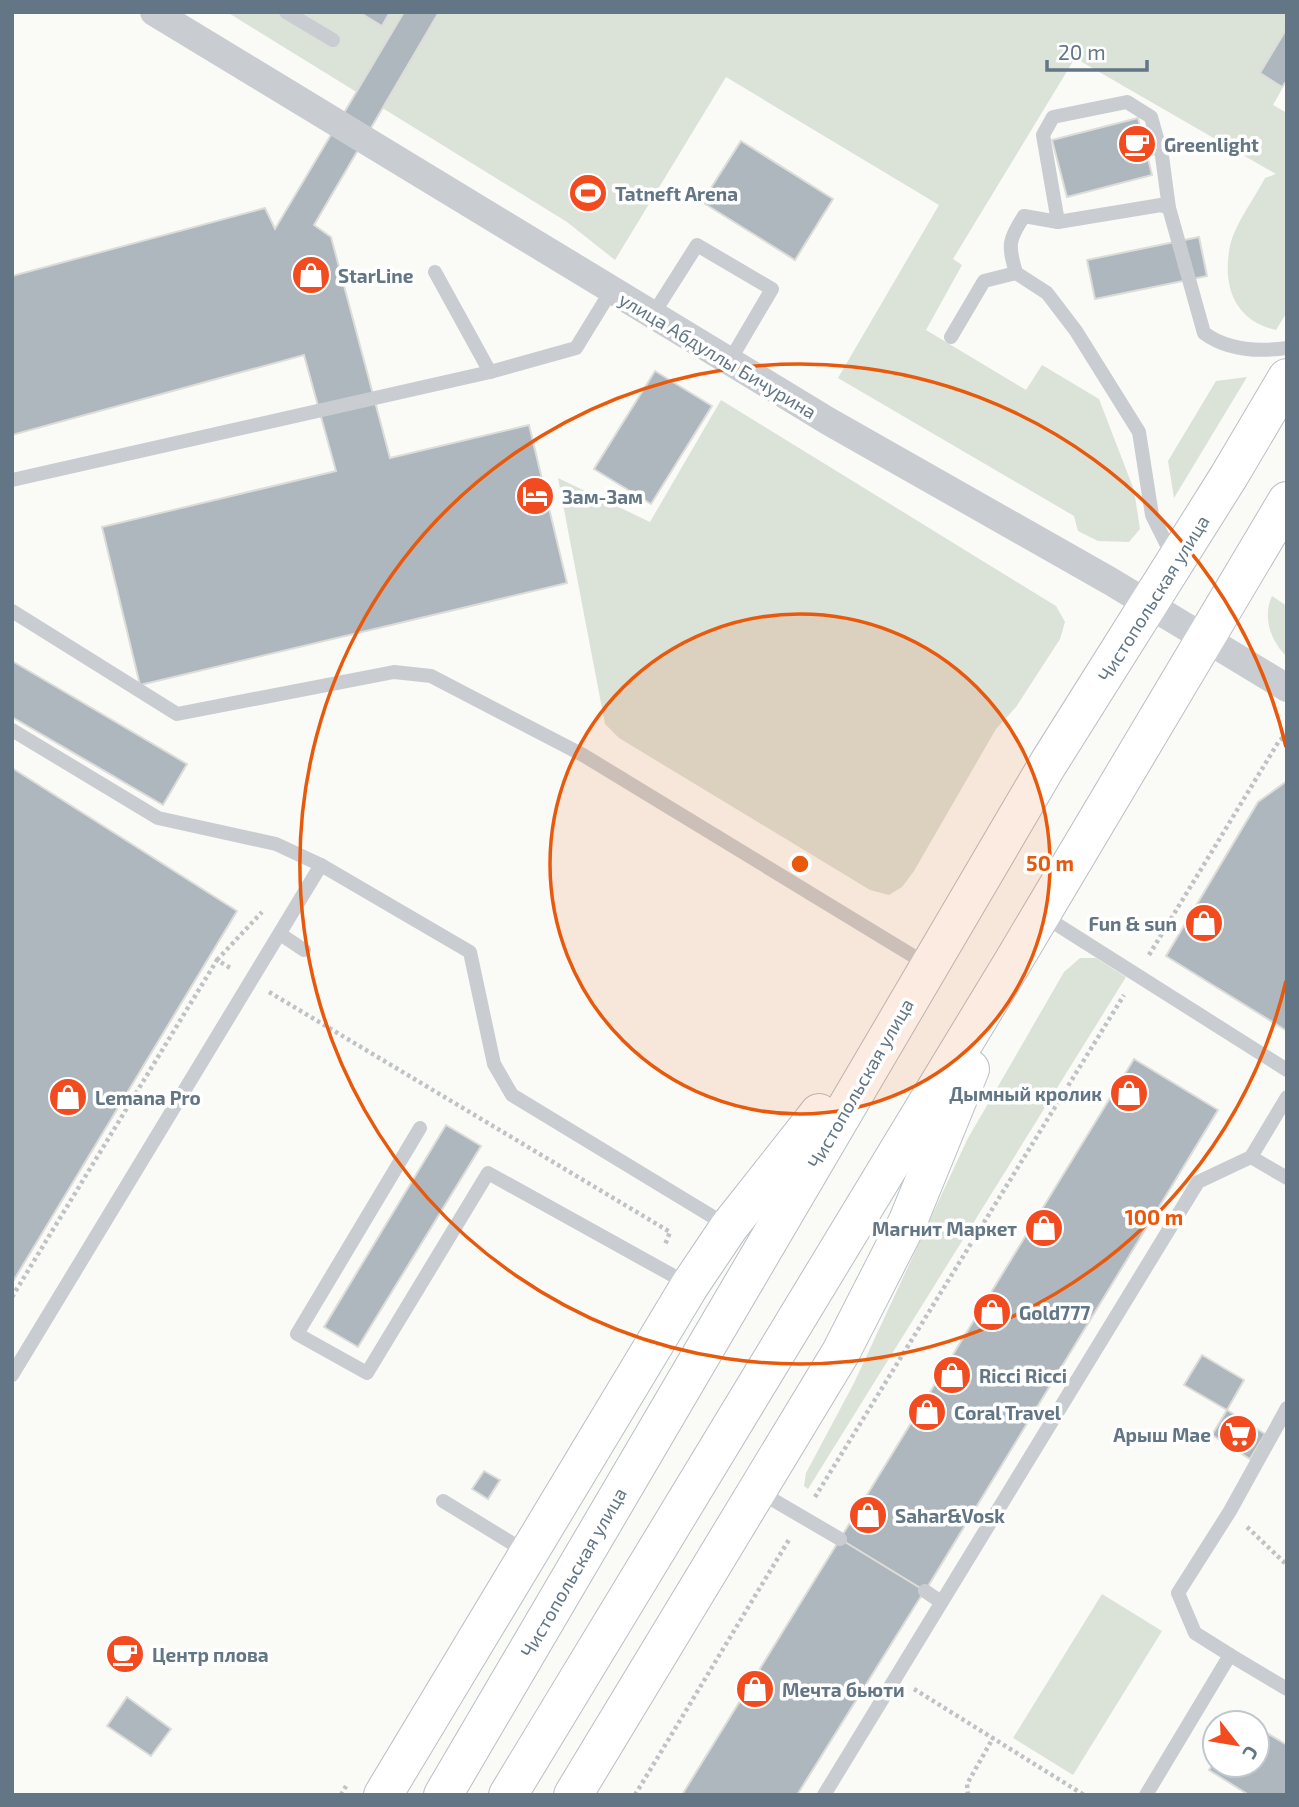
<svg xmlns="http://www.w3.org/2000/svg" width="1299" height="1807" font-family="'Exo 2',sans-serif">
  <style>
    .green { fill: #dbe2d8 }
    .building { fill: #adb7bd; stroke: #dcdcd9; stroke-width: 2 }
    .lines { fill: none; stroke-linecap: round; stroke-linejoin: round }
    .secondary-casing { stroke: #b9bfc4; stroke-width: 40 }
    .path { stroke: #c0c3c5; stroke-width: 4.5; stroke-dasharray: 3.5 3.5; stroke-linecap: butt }
    .service { stroke: #c9cdd1; stroke-width: 14 }
    .minor { stroke: #c9cdd1; stroke-width: 28 }
    .secondary { stroke: #fff; stroke-width: 38 }
    .ring { fill: none; stroke: #e8590c; stroke-width: 3.5 }
    .labels { text-anchor: middle; dominant-baseline: central; stroke-width: 7; stroke-linejoin: round; paint-order: stroke }
    .poi-label { font-size: 19px; font-weight: bold; fill: #627685; stroke: #fff; text-anchor: start }
    .street-label { font-size: 19px; fill: #627685; stroke: #fff }
    .centre { fill: #e8590c; stroke: #fff; stroke-width: 3.5 }
    .ring-label { font-size: 21px; text-anchor: middle; font-weight: bold; fill: #e8590c; stroke: #fff; stroke-width: 7; stroke-linejoin: round; paint-order: stroke }
  </style>
  <rect width="100%" height="100%" fill="#fafaf7"/>
  <g class="green">
    <path d="M 227,12 L 1287,12 L 1287,80 L 1273,105 L 1287,113 L 1287,312 L 1276,330 C 1234,321 1222,285 1230,246 C 1235,224 1254,199 1265,178 L 1276,174 L 1075,58 L 953,259 L 962,265 L 926,330 L 1026,390 L 1042,365 L 1099,399 L 1134,490 L 1140,529 L 1129,542 L 1098,541 L 1078,531 L 1074,516 L 838,378 L 939,205 L 726,77 L 615,260 L 567,222 Z"/>
    <polygon points="1247,377 1174,498 1168,461 1216,381"/>
    <polygon points="721,400 1056,606 1065,622 1060,639 1016,707 996,729 914,871 902,887 889,895 870,890 619,738 605,724 558,478 650,522"/>
    <path d="M 1272,596 L 1287,606 L 1287,657 C 1271,642 1262,617 1272,596 Z"/>
    <polygon points="1080,958 1096,958 1126,977 808,1489 804,1486 806,1473 854,1383 967,1140 1064,972"/>
    <polygon points="1102,1594 1162,1631 1073,1775 1013,1738"/>
  </g>
  <g class="building">
    <polygon points="359,12 390,12 382,26"/>
    <polygon points="404,12 439,12 314,225 331,237 390,458 529,425 567,583 140,685 102,527 336,471 304,355 12,435 12,276 265,208 275,229"/>
    <polygon points="1287,28 1287,80 1282,87 1260,73"/>
    <polygon points="1138,118 1152,175 1067,197 1052,140"/>
    <polygon points="741,141 833,199 795,260 702,202"/>
    <polygon points="1199,237 1207,276 1095,299 1087,260"/>
    <polygon points="655,371 712,406 651,504 594,469"/>
    <polygon points="12,661 187,764 163,805 12,717"/>
    <polygon points="12,768 237,911 12,1283"/>
    <polygon points="1287,781 1287,1031 1166,956 1258,802"/>
    <polygon points="1134,1059 1218,1110 925,1591 840,1539"/>
    <polygon points="446,1125 481,1146 358,1347 324,1327"/>
    <polygon points="1202,1355 1244,1380 1227,1410 1184,1385"/>
    <polygon points="1227,1410 1265,1434 1250,1459 1212,1435"/>
    <polygon points="484,1471 500,1480 488,1499 472,1489"/>
    <polygon points="840,1539 925,1591 918,1601 797,1795 682,1795"/>
    <polygon points="127,1697 171,1729 151,1756 107,1726"/>
    <polygon points="1257,1727 1287,1745 1287,1795 1249,1795 1209,1770 1215,1761 1215,1765 1257,1765"/>
  </g>
  <g class="lines">
    <defs>
      <g id="secondary">
        <polyline points="383,1795 690,1285 729,1227 819,1113"/>
        <polyline points="443,1795 1048,764 1229,476 1287,378"/>
        <polyline points="508,1795 1014,960 1287,501"/>
        <polyline points="573,1795 841,1352 908,1221 970,1069"/>
      </g>
    </defs>
    <use href="#secondary" class="secondary-casing"/>
    <g class="path">
      <polyline points="1149,955 1279,741 1287,734"/>
      <polyline points="217,960 262,912"/>
      <polyline points="269,992 670,1232 665,1245"/>
      <polyline points="12,1297 217,960 232,969"/>
      <polyline points="815,1497 1124,995"/>
      <polyline points="1247,1527 1287,1565"/>
      <polyline points="914,1689 1084,1795"/>
      <polyline points="341,1795 346,1786"/>
      <polyline points="635,1795 790,1538"/>
      <polyline points="968,1795 967,1784 993,1738"/>
    </g>
    <g class="service">
      <polyline points="286,12 333,40"/>
      <polyline points="1058,222 1043,135 1053,117 1127,102 1151,117 1162,156 1169,208"/>
      <polyline points="435,272 490,372"/>
      <polyline points="652,316 697,245 772,289 729,362"/>
      <polyline points="951,337 984,281 1016,273"/>
      <polyline points="12,480 490,372 576,348 611,291"/>
      <path d="M 1173,557 L 1152,515 L 1139,432 L 1076,331 L 1047,293 L 1016,273 C 1008,245 1008,240 1024,216 L 1058,222 L 1161,205 L 1169,208 L 1204,333 C 1227,350 1258,352 1287,348"/>
      <polyline points="12,611 177,714 394,672 431,676 583,755 928,965"/>
      <polyline points="12,730 158,818 276,844 321,865"/>
      <polyline points="1042,915 1287,1070"/>
      <polyline points="280,934 304,950"/>
      <polyline points="420,1128 297,1334 367,1373 488,1173 690,1285"/>
      <polyline points="1251,1157 1287,1178"/>
      <polyline points="12,1375 321,865 470,952 494,1064 512,1095 728,1226"/>
      <polyline points="758,1491 840,1539"/>
      <polyline points="443,1501 528,1553"/>
      <polyline points="925,1591 941,1602"/>
      <polyline points="1230,1655 1287,1689"/>
      <polyline points="824,1795 1198,1182 1251,1157 1287,1097"/>
      <polyline points="1146,1795 1230,1655 1195,1633 1178,1593 1230,1511 1287,1408"/>
    </g>
    <polyline class="minor" points="154,12 828,421 1110,581 1287,688"/>
    <use href="#secondary" class="secondary"/>
  </g>
  <circle cx="800" cy="864" r="250" fill="#e8590c" fill-opacity=".12"/>
  <g class="ring">
    <circle cx="800" cy="864" r="250"/>
    <path d="M1286 981A500 500 0 1 1 1286 747"/>
  </g>
  <defs>
    <symbol id="cafe-disc" viewBox="-11 -11 22 22"><circle r="9.5" fill="#f24b1f" stroke="#fff"/><path d="M-5.5-4.5H6V0H3Q3 3.5 0 3.5H-2.5Q-5.5 3.5-5.5 0ZM3-3.2v2h1.7v-2ZM-6 4.5H4V6H-6Z" fill="#fff"/></symbol>
    <symbol id="stadium-disc" viewBox="-11 -11 22 22"><circle r="9.5" fill="#f24b1f" stroke="#fff"/><path d="M0-5a6.5 5 0 1 0 0 10a6.5 5 0 1 0 0-10ZM-3.5-1.8h7v3.6h-7Z" fill="#fff"/></symbol>
    <symbol id="shop-disc" viewBox="-11 -11 22 22"><circle r="9.5" fill="#f24b1f" stroke="#fff"/><path d="M-5-2.5h2.3a2.7 3.5 0 0 1 5.4 0H5L5.5 6h-11ZM-1.5-2.5h3a1.5 2.3 0 0 0-3 0Z" fill="#fff"/></symbol>
    <symbol id="hotel-disc" viewBox="-11 -11 22 22"><circle r="9.5" fill="#f24b1f" stroke="#fff"/><path d="M-6-4.5h1.5V1H6V5H4.5V3h-9V5H-6ZM-4 0a1.8 1.8 0 1 1 3.6 0ZM.5 0V-2.5h3Q6-2.5 6 0Z" fill="#fff"/></symbol>
    <symbol id="supermarket-disc" viewBox="-11 -11 22 22"><circle r="9.5" fill="#f24b1f" stroke="#fff"/><path d="M-6-5.5h2.5l.6 2H6L4.5 2H-2.5L-4.4-4H-6ZM-1.5 3.2a1.3 1.3 0 1 0 .1 0ZM3 3.2a1.3 1.3 0 1 0 .1 0Z" fill="#fff"/></symbol>
  </defs>
  <g fill-rule="evenodd">
    <use href="#cafe-disc" x="1115" y="122" width="44" height="44"/>
    <use href="#stadium-disc" x="566" y="171" width="44" height="44"/>
    <use href="#shop-disc" x="289" y="253" width="44" height="44"/>
    <use href="#hotel-disc" x="513" y="474" width="44" height="44"/>
    <use href="#shop-disc" x="1182" y="901" width="44" height="44"/>
    <use href="#shop-disc" x="1107" y="1071" width="44" height="44"/>
    <use href="#shop-disc" x="46" y="1075" width="44" height="44"/>
    <use href="#shop-disc" x="1022" y="1206" width="44" height="44"/>
    <use href="#shop-disc" x="970" y="1290" width="44" height="44"/>
    <use href="#shop-disc" x="930" y="1353" width="44" height="44"/>
    <use href="#shop-disc" x="905" y="1390" width="44" height="44"/>
    <use href="#supermarket-disc" x="1216" y="1412" width="44" height="44"/>
    <use href="#shop-disc" x="846" y="1493" width="44" height="44"/>
    <use href="#cafe-disc" x="103" y="1632" width="44" height="44"/>
    <use href="#shop-disc" x="733" y="1667" width="44" height="44"/>
  </g>
  <g class="labels">
    <g class="poi-label">
      <text x="1164" y="144">Greenlight</text>
      <text x="615" y="193">Tatneft Arena</text>
      <text x="338" y="275">StarLine</text>
      <text x="562" y="496">Зам-Зам</text>
      <text x="1177" y="923" text-anchor="end">Fun &amp; sun</text>
      <text x="1102" y="1093" text-anchor="end">Дымный кролик</text>
      <text x="95" y="1097">Lemana Pro</text>
      <text x="1017" y="1228" text-anchor="end">Магнит Маркет</text>
      <text x="1019" y="1312">Gold777</text>
      <text x="979" y="1375">Ricci Ricci</text>
      <text x="954" y="1412">Coral Travel</text>
      <text x="1211" y="1434" text-anchor="end">Арыш Мае</text>
      <text x="895" y="1515">Sahar&amp;Vosk</text>
      <text x="152" y="1654">Центр плова</text>
      <text x="782" y="1689">Мечта бьюти</text>
    </g>
    <g class="street-label">
      <text transform="translate(718 355) rotate(31)">улица Абдуллы Бичурина</text>
      <text transform="translate(1153 598) rotate(-58)">Чистопольская улица</text>
      <text transform="translate(860 1083) rotate(-60)">Чистопольская улица</text>
      <text transform="translate(573 1572) rotate(-60)">Чистопольская улица</text>
    </g>
  </g>
  <circle cx="800" cy="864" r="10" class="centre"/>
  <g class="ring-label">
    <text x="1050" y="871">50 m</text>
    <text x="1154" y="1225">100 m</text>
  </g>
  <rect width="1299" height="1807" fill="none" stroke="#627685" stroke-width="28"/>
  <g transform="translate(1236 1744) rotate(121)"><circle r="33" fill="#ffffff" stroke="#c0c8ce" stroke-width="2"/>
  <path d="M0-5L12 26L0 18L-12 26Z" fill="#f24b1f"/>
  <text y="-10" font-size="19" font-weight="bold" text-anchor="middle" fill="#627685">С</text>
  </g>
  <path d="M1047 60v10h100v-10" fill="none" stroke="#627685" stroke-width="3.5"/>
  <text x="1058" y="60" font-size="21" fill="#627685" stroke="#ffffff" stroke-width="5" paint-order="stroke">20 m</text>
</svg>
